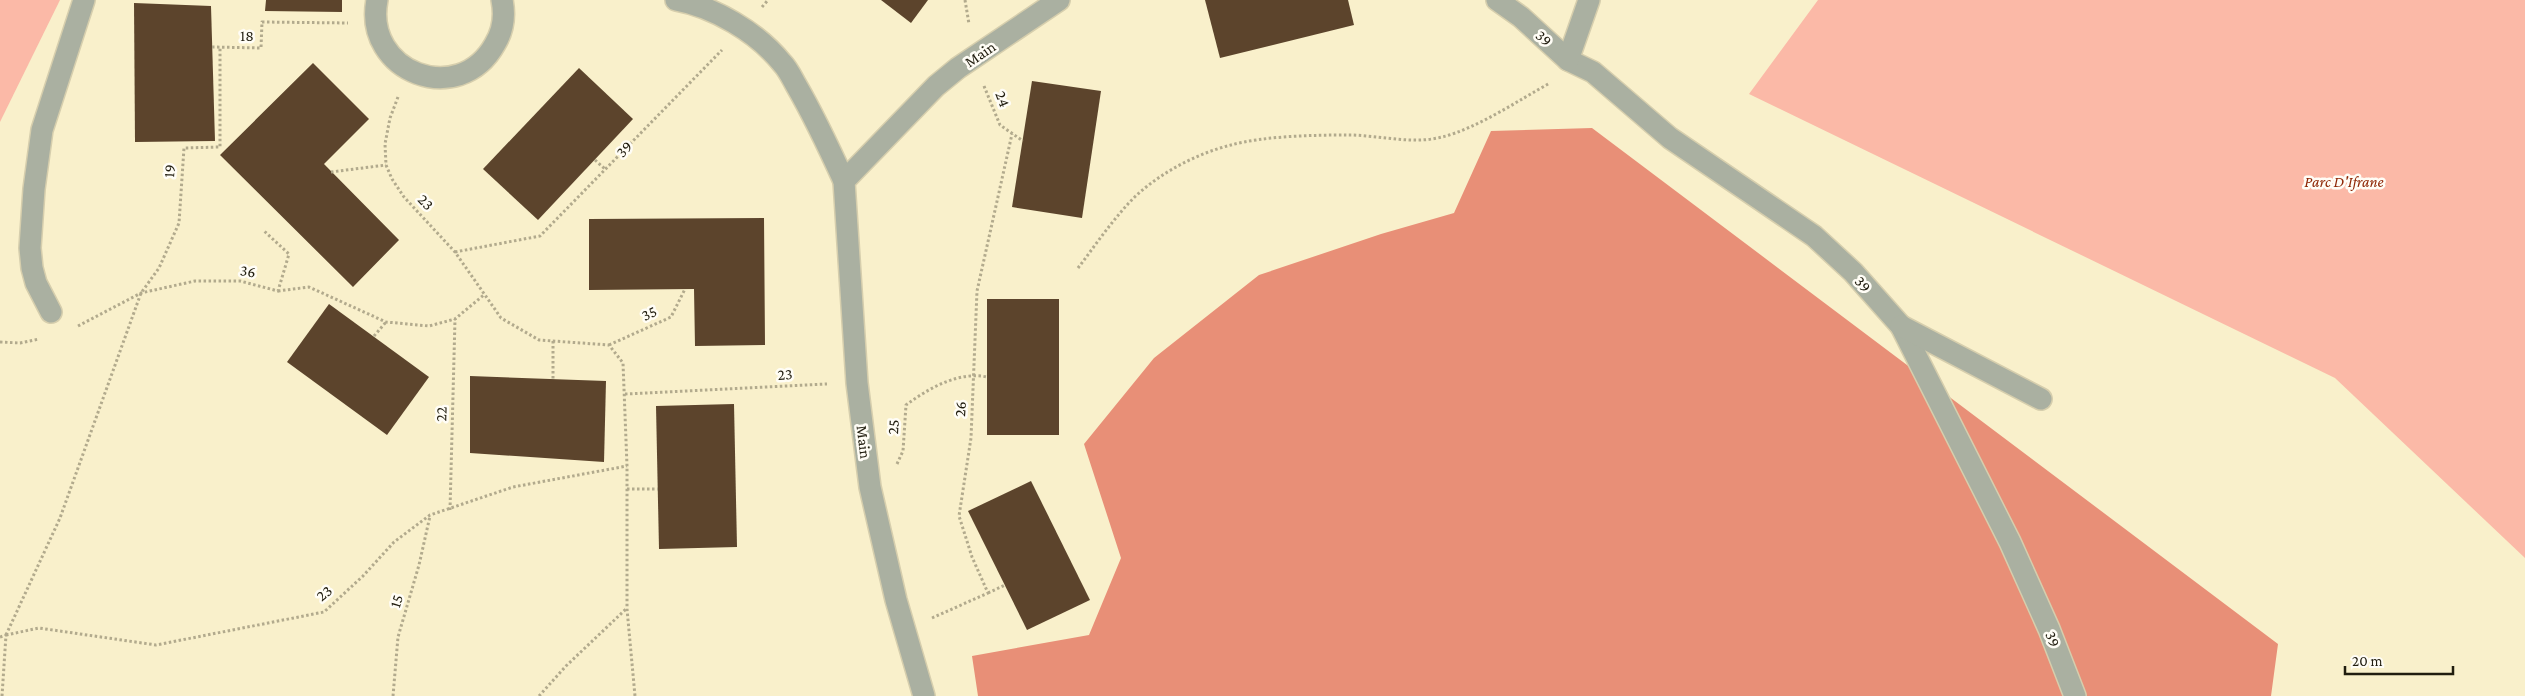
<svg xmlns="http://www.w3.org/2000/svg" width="2525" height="696" font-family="'Crimson Pro',serif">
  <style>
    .green { fill: #fbb9a7 }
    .forest { fill: #e88f77 }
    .building { fill: #5c442c }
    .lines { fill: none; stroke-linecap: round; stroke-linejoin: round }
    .service-casing { stroke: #d6cead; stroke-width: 24 }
    .path { stroke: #b2aa8d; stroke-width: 3; stroke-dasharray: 2.5 2.5; stroke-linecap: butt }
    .service { stroke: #aab0a1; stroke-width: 21 }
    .labels { text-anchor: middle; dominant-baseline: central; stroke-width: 5; stroke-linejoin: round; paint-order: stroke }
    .street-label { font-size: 16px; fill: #211d0f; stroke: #fffdf6 }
    .park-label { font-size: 16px; font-style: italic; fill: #8f2706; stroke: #fffdf6 }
  </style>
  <rect width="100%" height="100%" fill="#f9f0cb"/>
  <g class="green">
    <polygon points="0,0 60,0 0,122"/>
    <polygon points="1818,0 2525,0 2525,558 2335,378 1749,94"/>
  </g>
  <polygon class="forest" points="1592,128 2278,644 2271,696 978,696 972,656 1089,635 1121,558 1084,444 1154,358 1259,275 1381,234 1454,213 1491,131"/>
  <g class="building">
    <polygon points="266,0 342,0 342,12 265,11"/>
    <polygon points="881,0 928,0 911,23"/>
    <polygon points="1205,0 1348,0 1354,25 1220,58"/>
    <polygon points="134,3 211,6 215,141 135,142"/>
    <polygon points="313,63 369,119 324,164 399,240 353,287 220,155"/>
    <polygon points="579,68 633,119 538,220 483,169"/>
    <polygon points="1032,81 1101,91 1082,218 1012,207"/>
    <polygon points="764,218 765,345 695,346 694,289 589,290 589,219"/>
    <rect x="987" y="299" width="72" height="136"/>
    <polygon points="329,304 429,377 387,435 287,362"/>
    <polygon points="470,376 606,381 604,462 470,453"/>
    <polygon points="734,404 737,547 659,549 656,406"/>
    <polygon points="1031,481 1090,600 1027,630 968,511"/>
  </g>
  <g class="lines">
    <defs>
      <g id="service">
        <path d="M 377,0 C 363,72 459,109 495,44 C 503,31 505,15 502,0"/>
        <path d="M 676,0 C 714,7 757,32 782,63 C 788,69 792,78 796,85 C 814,116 829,148 844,181"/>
        <polyline points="1497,0 1521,17 1568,60 1593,72 1670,138 1814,236 1853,272 1901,326 2010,542 2049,629 2075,696"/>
        <polyline points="1568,60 1589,0"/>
        <polyline points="51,312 36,283 32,268 30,248 34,189 42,130 84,0"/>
        <polyline points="1901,326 2041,399"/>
        <polyline points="924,696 896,600 870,487 857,383 844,181 936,86 958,68 1059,0"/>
      </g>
    </defs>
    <use href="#service" class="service-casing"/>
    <g class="path">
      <polyline points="965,0 969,24"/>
      <polyline points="762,7 768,0"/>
      <polyline points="212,47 261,48 262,22 348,23"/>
      <polyline points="984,86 1000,125 1023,141"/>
      <polyline points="398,97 390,118 385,144 386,165 392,179 404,197 455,252 501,318 539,340 609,345 623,363 627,466 627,609 635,696"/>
      <polyline points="595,160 605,169"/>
      <polyline points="331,172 386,165"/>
      <polyline points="455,252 540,236 722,50"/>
      <path d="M 1078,268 C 1094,247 1109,225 1127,205 C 1152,177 1194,154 1231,145 C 1264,136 1313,135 1348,135 C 1379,135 1411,145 1442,137 C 1476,129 1519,100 1550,83"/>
      <polyline points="278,291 309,287 386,322 429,326 455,319 485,294"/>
      <polyline points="78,326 141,293 195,281 240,281 278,291 289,254 263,230"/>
      <polyline points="374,336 386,322"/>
      <polyline points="553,341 553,380"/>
      <polyline points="0,342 20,343 39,339"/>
      <polyline points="609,345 671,317 685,289"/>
      <polyline points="625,394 827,384"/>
      <path d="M 897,464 L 903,451 L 906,405 C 929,388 959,371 987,377"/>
      <polyline points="627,489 658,489"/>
      <polyline points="450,510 455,319"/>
      <polyline points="988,593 1005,585"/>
      <polyline points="932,618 988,593 972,557 959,516 971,438 977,291 1012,134"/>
      <polyline points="6,635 39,628 156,645 324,612 363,576 394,542 430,515 513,487 627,466"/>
      <polyline points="6,635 60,518 141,293 159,268 179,223 184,148 220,147 220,47"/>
      <polyline points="0,637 6,635 2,696"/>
      <polyline points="393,696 398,637 419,565 430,516"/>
      <polyline points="539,696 566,666 626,609"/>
    </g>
    <use href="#service" class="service"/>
  </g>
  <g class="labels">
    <g class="street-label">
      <text x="247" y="35">18</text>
      <text transform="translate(1544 38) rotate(43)">39</text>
      <text transform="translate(980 54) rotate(-34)">Main</text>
      <text transform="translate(1003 99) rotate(69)">24</text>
      <text transform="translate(624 149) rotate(-46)">39</text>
      <text transform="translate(169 171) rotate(-86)">19</text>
      <text transform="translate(426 202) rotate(47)">23</text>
      <text transform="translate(248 271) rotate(10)">36</text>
      <text transform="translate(1863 284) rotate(48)">39</text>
      <text transform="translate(649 313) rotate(-25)">35</text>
      <text transform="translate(785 374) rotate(-3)">23</text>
      <text transform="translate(960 409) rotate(-86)">26</text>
      <text transform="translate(441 414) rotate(-89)">22</text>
      <text transform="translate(893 427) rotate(-87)">25</text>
      <text transform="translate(864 442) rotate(83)">Main</text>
      <text transform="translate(324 593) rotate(-39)">23</text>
      <text transform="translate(396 601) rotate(-73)">15</text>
      <text transform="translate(2053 639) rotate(69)">39</text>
    </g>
    <g class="park-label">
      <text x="2344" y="181">Parc D'Ifrane</text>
    </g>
  </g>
  <path d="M2345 666v8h108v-8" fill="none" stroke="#211d0f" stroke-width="2.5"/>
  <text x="2352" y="666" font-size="15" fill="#211d0f" stroke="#fffdf6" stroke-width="4" paint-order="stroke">20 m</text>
</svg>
